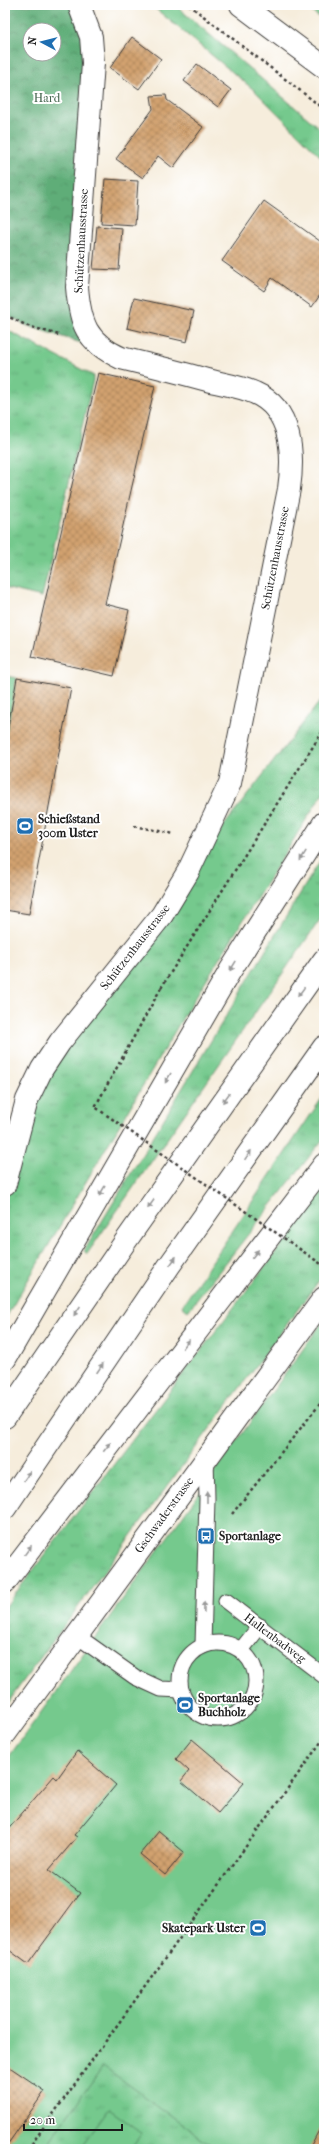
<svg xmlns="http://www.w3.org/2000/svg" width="329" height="2154" font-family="'IM FELL French Canon',serif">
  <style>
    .grass { fill: url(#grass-tufts); stroke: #487254 }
    .forest { fill: url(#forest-crowns); stroke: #3e644a; fill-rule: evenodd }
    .green { fill: #74c98d; stroke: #487254 }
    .building { fill: url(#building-cross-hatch) }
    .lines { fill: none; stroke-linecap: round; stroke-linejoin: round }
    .service-casing { stroke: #3d3b39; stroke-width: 17 }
    .minor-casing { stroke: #3d3b39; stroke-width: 24 }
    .secondary-casing { stroke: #3d3b39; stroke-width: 24 }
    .motorway-casing { stroke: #3d3b39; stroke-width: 24 }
    .path { stroke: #3d3b39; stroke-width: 2.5; stroke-dasharray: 3 3; stroke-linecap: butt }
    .service { stroke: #fff; stroke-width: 15 }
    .minor { stroke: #fff; stroke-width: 22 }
    .secondary { stroke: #fff; stroke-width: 22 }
    .motorway { stroke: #fff; stroke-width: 22 }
    .path-bridge { stroke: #3d3b39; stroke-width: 2.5; stroke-dasharray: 3 3; stroke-linecap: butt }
    .oneway { fill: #999 }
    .labels { text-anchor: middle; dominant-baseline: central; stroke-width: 4; stroke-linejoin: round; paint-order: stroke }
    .park-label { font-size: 12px; fill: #3f6149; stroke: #fff }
    .street-label { font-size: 12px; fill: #1c1c1c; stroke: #fff }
    .poi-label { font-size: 12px; font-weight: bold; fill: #1c1c1c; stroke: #fff; text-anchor: start }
  </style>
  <defs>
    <pattern id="grass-tufts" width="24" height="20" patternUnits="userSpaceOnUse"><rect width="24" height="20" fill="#74c98d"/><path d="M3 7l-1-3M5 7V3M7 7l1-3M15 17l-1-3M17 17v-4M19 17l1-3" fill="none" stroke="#64ac79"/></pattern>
    <pattern id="forest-crowns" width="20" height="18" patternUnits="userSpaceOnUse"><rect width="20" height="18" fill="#5fad78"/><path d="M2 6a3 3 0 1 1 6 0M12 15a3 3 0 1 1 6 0" fill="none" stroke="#4e8c62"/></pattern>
    <pattern id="building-cross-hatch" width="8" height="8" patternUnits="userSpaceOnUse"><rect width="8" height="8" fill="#d2a26f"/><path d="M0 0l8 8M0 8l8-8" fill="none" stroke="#aa835a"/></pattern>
  </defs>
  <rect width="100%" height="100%" fill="#fff"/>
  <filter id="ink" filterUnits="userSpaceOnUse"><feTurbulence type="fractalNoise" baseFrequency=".025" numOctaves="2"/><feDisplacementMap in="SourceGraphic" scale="8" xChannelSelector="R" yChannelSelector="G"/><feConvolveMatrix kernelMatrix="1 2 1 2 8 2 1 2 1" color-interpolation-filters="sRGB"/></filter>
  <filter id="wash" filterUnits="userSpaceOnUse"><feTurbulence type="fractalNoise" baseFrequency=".012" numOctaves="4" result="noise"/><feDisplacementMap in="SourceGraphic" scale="16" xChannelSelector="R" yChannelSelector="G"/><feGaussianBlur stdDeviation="0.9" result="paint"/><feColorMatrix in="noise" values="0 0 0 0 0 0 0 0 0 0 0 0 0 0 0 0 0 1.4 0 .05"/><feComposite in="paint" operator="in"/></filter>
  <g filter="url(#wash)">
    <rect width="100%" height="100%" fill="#f6eddc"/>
    <g class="grass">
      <polygon points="151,5 175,5 324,132 324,160 254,90"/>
      <polygon points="302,5 324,5 324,20"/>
      <polygon points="5,329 94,376 42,597 5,588"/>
      <polygon points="324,696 324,791 188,1009 5,1319 5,1184 27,1100 188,872"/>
      <polygon points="324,854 324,914 87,1254 84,1251"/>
      <polygon points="324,1095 324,1138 188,1311 182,1306"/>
      <polygon points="324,1189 324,1274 5,1706 5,1607"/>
      <polygon points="103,2065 217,2149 44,2149"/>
    </g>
    <path class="forest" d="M 5,5 L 79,5 L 91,37 L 77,287 L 103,350 L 28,326 L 5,315 ZM 30,30 L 54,30 L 54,54 L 30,54 Z"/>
    <g class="green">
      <polygon points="5,676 17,678 5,742"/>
      <polygon points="324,1320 324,2149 217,2149 103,2066 44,2149 5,2149 5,1762"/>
      <polygon points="109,2109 142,2133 130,2149 80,2149"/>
    </g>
    <g id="blocks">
      <g class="building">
        <polygon points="132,37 161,59 139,89 110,68"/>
        <polygon points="197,64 231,90 218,107 184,81"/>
        <polygon points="166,95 167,100 203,127 173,168 158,156 143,178 116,159 153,109 151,96"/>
        <polygon points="105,179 138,181 135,225 101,223"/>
        <polygon points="264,201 324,244 324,289 312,307 272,278 264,291 222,261"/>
        <polygon points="97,226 122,228 119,270 93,269"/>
        <polygon points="134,298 194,311 187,342 127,328"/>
        <polygon points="98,373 155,386 105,604 129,610 114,676 32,657"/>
        <polygon points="17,678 71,688 29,914 5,910 5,743"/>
        <polygon points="192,1739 244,1783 218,1813 181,1781 189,1771 176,1759"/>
        <polygon points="77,1751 116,1785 74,1835 77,1837 49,1870 80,1893 28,1964 5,1947 5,1833 54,1776 57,1779"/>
        <polygon points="159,1831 184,1852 165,1875 140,1854"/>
        <polygon points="5,2064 45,2091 5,2148"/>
        <polygon points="324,2121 324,2149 314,2149 310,2147"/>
      </g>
    </g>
  </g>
  <g filter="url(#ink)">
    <use href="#blocks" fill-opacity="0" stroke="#3d3b39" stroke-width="1"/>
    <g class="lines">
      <defs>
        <g id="service">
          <polyline points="226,1601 324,1676"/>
          <polyline points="77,1636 135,1677 161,1689 181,1690"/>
          <circle cx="218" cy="1681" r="38"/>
          <polyline points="203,1646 207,1499 206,1457"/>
          <polyline points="241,1650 260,1626"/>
        </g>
        <g id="minor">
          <path d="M 5,1184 L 27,1100 L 42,1069 L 60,1042 L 162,915 L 188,872 L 230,783 L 289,489 C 294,454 292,409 255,393 C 240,386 223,384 207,380 C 179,372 150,365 121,358 C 86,342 80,323 77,287 L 93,63 L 91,37 L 79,5"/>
          <polyline points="5,1734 324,1298"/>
        </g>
        <polyline id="secondary" points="241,5 324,67"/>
        <g id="motorway">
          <polyline points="5,1359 230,971 324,823"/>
          <polyline points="5,1417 125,1242 324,960"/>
          <polyline points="5,1508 169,1266 324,1047"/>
          <polyline points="5,1582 324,1165"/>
        </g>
      </defs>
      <use href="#service" class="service-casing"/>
      <use href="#minor" class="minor-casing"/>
      <use href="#secondary" class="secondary-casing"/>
      <use href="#motorway" class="motorway-casing"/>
      <g class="path">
        <polyline points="189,5 324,109"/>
        <polyline points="5,315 28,326 59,335"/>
        <polyline points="134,826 174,834"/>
        <polyline points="161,988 324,729"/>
        <polyline points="232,1514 324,1399"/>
        <polyline points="28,2149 324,1738"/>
      </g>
      <use href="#service" class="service"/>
      <use href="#minor" class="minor"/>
      <use href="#secondary" class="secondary"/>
      <use href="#motorway" class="motorway"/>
      <polyline class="path-bridge" points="161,988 95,1107 324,1266"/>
    </g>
    <defs><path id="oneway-solid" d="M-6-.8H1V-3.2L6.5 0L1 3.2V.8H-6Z"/></defs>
    <g class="oneway">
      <use href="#oneway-solid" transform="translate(303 856) rotate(122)"/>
      <use href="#oneway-solid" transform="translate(233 966) rotate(122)"/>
      <use href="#oneway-solid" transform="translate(301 992) rotate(126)"/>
      <use href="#oneway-solid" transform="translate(168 1078) rotate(120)"/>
      <use href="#oneway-solid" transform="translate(226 1098) rotate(125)"/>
      <use href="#oneway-solid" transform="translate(248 1155) rotate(-55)"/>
      <use href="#oneway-solid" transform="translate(102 1191) rotate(120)"/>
      <use href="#oneway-solid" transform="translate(151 1204) rotate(125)"/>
      <use href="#oneway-solid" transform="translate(255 1254) rotate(-52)"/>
      <use href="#oneway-solid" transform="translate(173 1261) rotate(-55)"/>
      <use href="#oneway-solid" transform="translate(77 1311) rotate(124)"/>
      <use href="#oneway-solid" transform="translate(186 1344) rotate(-52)"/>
      <use href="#oneway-solid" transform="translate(100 1368) rotate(-56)"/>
      <use href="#oneway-solid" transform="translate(107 1447) rotate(-52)"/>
      <use href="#oneway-solid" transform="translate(27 1476) rotate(-56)"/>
      <use href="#oneway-solid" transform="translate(207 1497) rotate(-90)"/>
      <use href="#oneway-solid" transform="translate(28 1550) rotate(-54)"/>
      <use href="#oneway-solid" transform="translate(204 1607) rotate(-88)"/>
    </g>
  </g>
  <defs>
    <symbol id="stadium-square" viewBox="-11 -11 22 22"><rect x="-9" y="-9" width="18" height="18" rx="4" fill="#1f6fb2" stroke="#fff"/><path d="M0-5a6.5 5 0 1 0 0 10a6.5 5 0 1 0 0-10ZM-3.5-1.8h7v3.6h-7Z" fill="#fff"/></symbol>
    <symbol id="bus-square" viewBox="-11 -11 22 22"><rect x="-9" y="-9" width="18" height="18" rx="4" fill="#1f6fb2" stroke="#fff"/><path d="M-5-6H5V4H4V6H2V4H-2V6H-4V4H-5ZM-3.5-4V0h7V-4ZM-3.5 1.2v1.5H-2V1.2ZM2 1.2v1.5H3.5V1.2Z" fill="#fff"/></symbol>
  </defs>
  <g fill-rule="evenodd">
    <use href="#stadium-square" x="15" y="816" width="20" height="20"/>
    <use href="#bus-square" x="196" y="1526" width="20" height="20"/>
    <use href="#stadium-square" x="175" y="1695" width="20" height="20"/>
    <use href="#stadium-square" x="248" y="1918" width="20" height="20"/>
  </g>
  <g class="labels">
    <g class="park-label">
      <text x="47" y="98">Hard</text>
    </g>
    <g class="street-label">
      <text transform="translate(81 241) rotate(-87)">Schützenhausstrasse</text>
      <text transform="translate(275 558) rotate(-79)">Schützenhausstrasse</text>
      <text transform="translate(135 947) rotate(-52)">Schützenhausstrasse</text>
      <text transform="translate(164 1515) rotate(-54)">Gschwaderstrasse</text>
      <text transform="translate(275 1638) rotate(37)">Hallenbadweg</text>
    </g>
    <g class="poi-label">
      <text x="38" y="819">Schießstand<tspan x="38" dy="14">300m Uster</tspan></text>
      <text x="219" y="1536">Sportanlage</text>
      <text x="198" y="1698">Sportanlage<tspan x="198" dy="14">Buchholz</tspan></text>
      <text x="245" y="1928" text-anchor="end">Skatepark Uster</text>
    </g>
  </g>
  <rect width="329" height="2154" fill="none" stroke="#fff" stroke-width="20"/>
  <g transform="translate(42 42) rotate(277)"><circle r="19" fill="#ffffff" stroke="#a4a4a4"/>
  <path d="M0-3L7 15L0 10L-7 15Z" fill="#1f6fb2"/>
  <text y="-6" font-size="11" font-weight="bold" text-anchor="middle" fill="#1c1c1c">N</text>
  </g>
  <path d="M24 2124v6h98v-6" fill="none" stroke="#1c1c1c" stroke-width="2"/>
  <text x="30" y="2124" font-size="12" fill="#1c1c1c" stroke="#ffffff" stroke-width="3" paint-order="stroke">20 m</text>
</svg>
